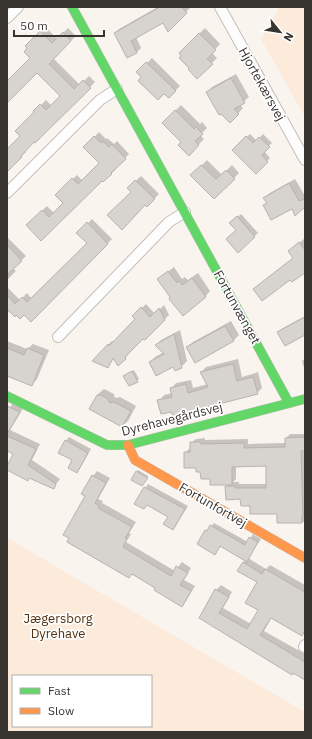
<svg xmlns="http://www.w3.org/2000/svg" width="312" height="739" font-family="'IBM Plex Sans',sans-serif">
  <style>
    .green { fill: #fceada; fill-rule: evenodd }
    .shadow { fill: #0003; fill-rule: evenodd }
    .building { fill: #d7d3cf; stroke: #b7b3af }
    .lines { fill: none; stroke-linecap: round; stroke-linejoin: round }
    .street-casing { stroke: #c4bfbb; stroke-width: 12 }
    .fast-casing { stroke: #c4bfbb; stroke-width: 10 }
    .slow-casing { stroke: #c4bfbb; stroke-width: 10 }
    .street { stroke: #fefdfd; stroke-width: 10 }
    .fast { stroke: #63d668; stroke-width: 9 }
    .slow { stroke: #ff974d; stroke-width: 9 }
    .labels { text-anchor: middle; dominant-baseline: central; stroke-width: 3.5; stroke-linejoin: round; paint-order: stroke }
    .street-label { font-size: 13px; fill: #383430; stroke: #fff }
    .park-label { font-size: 13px; fill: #55320e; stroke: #fff }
  </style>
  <rect width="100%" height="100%" fill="#faf4ef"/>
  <g class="green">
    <polygon points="280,7 305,7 305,117 261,39"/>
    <path d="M 7,538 L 305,712 L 305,732 L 7,732 ZM 13,676 L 151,676 L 151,726 L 13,726 Z"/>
  </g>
  <g class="shadow">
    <polygon points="156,7 191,7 168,30 164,22 136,37 141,48 137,52 128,57 115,33 119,29 156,8"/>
    <polygon points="46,27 57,39 68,28 76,36 53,58 80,85 89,76 95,82 35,142 34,141 25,151 26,152 7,170 7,150 21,136 35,111 46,100 52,106 62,96 37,71 7,101 7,82 32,58 29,48 27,46"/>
    <polygon points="205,28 220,44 212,53 217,58 197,78 180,53"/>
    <polygon points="152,58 180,86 169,97 138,72"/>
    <polygon points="236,74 249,97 240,105 243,108 230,122 207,92 212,87"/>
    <polygon points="181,105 200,124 202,122 207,128 200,135 204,139 189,154 182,142 163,123"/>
    <polygon points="99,132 106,139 107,138 114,144 117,141 129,154 115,168 116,169 112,173 103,181 102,180 41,240 27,225 47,206 54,213 65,203 56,195 77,175 83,181 101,163 85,147"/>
    <polygon points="250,134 257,141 263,134 272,143 264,151 270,158 256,173 233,150"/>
    <polygon points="207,160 222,175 232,165 239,173 214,198 192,175"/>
    <polygon points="141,176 159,194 147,206 128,188"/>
    <polygon points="295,179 305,196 305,206 292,207 264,198 270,193"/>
    <polygon points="241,214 258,233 238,251 237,230 231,223"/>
    <polygon points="92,219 112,239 31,320 24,314 11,311 10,313 7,310 7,287 20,300 27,293 32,299 88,243 78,233"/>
    <polygon points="8,238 26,256 13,268 16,271 7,280 7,239"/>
    <polygon points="305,238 305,274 304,272 290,279 254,289 294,257 289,251"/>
    <polygon points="174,267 182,279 185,277 188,280 198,273 210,291 205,297 172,297 159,279"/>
    <polygon points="146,304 155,314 164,305 169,315 145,339 143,337 128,352 129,354 125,358 114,358 108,367 93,360 112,341 114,342 137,319 134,316"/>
    <polygon points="305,316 305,334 278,332 283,328"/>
    <polygon points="231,321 239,335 234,340 195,361 187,348 193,342"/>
    <polygon points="180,330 187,361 181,367 150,362 155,357 164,352 156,345 161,340"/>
    <polygon points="7,341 27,349 33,344 49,350 37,379 32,385 7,375"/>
    <polygon points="238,359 242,377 258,372 262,388 257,393 172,411 159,401 164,395 172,393 171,389 176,383 191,380 193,388 208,384 201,372 206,367"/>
    <polygon points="305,359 305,371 302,361"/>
    <polygon points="134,370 139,379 130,385 125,376"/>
    <polygon points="104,389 114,394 115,398 120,397 136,406 128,421 122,426 90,409 98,394"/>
    <polygon points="14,402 24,407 10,430 40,444 32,460 60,479 53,488 30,477 28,480 7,469 15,453 7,450 7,411"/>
    <path d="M 290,434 L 305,434 L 305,522 L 278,522 L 278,513 L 250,505 L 226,486 L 229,484 L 211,478 L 201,471 L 185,453 L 189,449 L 191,448 L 191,443 L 196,439 L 205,438 L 205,440 L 248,439 L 248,444 L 286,443 L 286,438 ZM 267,465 L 267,484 L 239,484 L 239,482 L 233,482 L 236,479 L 236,466 Z"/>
    <polygon points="69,437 91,449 80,468 77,472 66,441"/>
    <polygon points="138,470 148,476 142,485 137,472"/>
    <polygon points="97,471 110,478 98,499 103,501 102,503 136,522 129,533 131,534 126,542 175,571 182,562 191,568 184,580 195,586 186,601 181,606 157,588 132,573 86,496 93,476"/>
    <polygon points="148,484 188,506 176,525 173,529 169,516 147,504 135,503"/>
    <polygon points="214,523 248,542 253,534 261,539 248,558 266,569 270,565 305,585 305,621 272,617 264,631 305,654 305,679 200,617 216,590 221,585 232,592 223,608 251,624 259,610 259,582 243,563 246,560 221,546 215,554 206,531"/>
  </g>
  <g class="building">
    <polygon points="160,7 181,7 187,13 168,32 163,23 131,41 137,53 127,58 114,33"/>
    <polygon points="40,31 52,43 63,32 71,41 49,64 74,89 83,80 91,88 35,143 34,142 21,156 22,157 7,172 7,149 20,136 15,131 34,112 33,111 40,104 46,110 60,96 37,73 7,103 7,81 30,58 24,52 27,48 25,46"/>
    <polygon points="199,33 216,50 207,59 213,64 197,79 188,69 189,68 179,58 181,56 179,53"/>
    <polygon points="146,62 176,91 169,98 164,94 158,100 138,81 141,77 136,72"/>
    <polygon points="231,78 245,103 234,109 239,114 230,123 221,114 219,115 206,92"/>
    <polygon points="175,110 194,129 196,127 203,134 195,141 199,145 189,156 178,145 181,142 162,123"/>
    <polygon points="94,136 101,143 102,141 109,147 112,144 126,159 111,173 112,174 103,182 102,181 41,241 26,225 42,210 49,217 63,203 55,195 72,178 78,184 99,163 83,147"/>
    <polygon points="246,136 253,143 259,137 270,147 262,155 268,162 256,174 232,150"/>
    <polygon points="201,165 216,179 226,170 235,179 214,199 190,175"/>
    <polygon points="135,180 155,199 147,207 145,205 122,230 107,215 131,192 127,188"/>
    <polygon points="289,183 299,201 305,199 305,207 295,216 292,209 271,220 263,205 267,203 263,198"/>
    <polygon points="237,216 255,237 238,253 226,239 236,230 229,223"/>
    <polygon points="87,222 108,244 31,322 24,315 20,319 16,315 15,317 7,309 7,295 15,304 22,297 27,302 87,243 76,233"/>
    <polygon points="299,242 305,250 305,273 292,282 290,280 262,301 253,289 293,258 288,251"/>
    <polygon points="7,245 22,261 7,275"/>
    <polygon points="168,271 177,283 179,281 182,285 192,278 206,297 183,316 169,299 170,297 157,279"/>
    <polygon points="141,307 150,317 159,308 165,320 145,340 143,339 125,357 126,359 118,366 113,358 108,368 92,361 108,344 109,346 135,319 132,316"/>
    <polygon points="305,317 305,335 285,346 277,332"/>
    <polygon points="225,326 234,341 195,363 186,347"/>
    <polygon points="174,334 182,368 175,371 173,367 156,376 149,362 164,354 155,345"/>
    <polygon points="7,348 24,355 27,348 44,355 32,386 7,376"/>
    <polygon points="233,364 237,381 253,377 258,394 172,416 172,412 161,414 157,400 172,397 170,388 186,384 188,393 208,387 200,372"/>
    <polygon points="132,371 138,382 129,386 123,376"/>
    <polygon points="97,395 101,395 108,399 110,403 114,402 131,411 122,427 89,409"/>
    <polygon points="7,406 20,412 7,434"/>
    <polygon points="7,436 36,449 28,465 56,484 54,489 29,478 28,481 7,470 7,466 13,454 7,451"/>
    <polygon points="305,437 305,451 301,451 303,516 302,516 302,523 277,523 277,514 250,514 250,506 241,506 240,499 226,500 225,486 235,486 235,488 266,488 266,466 232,467 232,485 210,485 210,479 201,479 200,472 196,472 196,468 184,468 184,452 190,452 190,442 201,442 201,444 244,443 244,448 285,447 285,438"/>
    <polygon points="65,440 88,453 77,473 68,468 72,460 58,453"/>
    <polygon points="136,471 148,478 142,486 131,480"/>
    <polygon points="92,475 106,483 95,503 99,506 98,508 132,527 125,538 127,539 123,547 171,576 176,566 188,573 180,585 191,591 182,607 154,590 155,588 132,574 129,578 67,542 69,538 63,535 85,496 81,494"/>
    <polygon points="144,487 185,509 173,530 163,524 168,517 147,505 144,509 134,504"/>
    <polygon points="210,525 245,545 249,537 258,542 247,562 220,546 215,555 197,544 205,530 207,531"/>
    <polygon points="243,562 262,574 265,569 305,592 305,630 302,636 271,618 260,635 305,662 305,680 293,673 292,675 199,618 215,589 229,597 219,613 247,629 258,610 245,603 257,582 237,571"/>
  </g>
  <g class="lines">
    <defs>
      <g id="street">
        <polyline points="220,7 305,160"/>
        <polyline points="7,18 18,7"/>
        <polyline points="7,193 100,100 117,89"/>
        <polyline points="58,337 169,222 185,212"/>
        <polyline points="304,647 305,645"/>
      </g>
      <g id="fast">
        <polyline points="72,7 289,403"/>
        <polyline points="7,396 107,445 128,445 305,399"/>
      </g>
      <polyline id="slow" points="128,445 135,460 305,558"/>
    </defs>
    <use href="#street" class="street-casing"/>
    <use href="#fast" class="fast-casing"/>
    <use href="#slow" class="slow-casing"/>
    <use href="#street" class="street"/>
    <use href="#fast" class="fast"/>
    <use href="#slow" class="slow"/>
  </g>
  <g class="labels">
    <g class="street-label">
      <text transform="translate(262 84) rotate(61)">Hjortekærsvej</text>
      <text transform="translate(237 307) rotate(61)">Fortunvænget</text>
      <text transform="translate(172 419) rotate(-14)">Dyrehavegårdsvej</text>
      <text transform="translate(213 505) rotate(30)">Fortunfortvej</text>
    </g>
    <g class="park-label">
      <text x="58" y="618">Jægersborg<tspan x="58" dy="15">Dyrehave</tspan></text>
    </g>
  </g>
  <rect width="312" height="739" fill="none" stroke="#383430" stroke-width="16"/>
  <rect x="12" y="675" width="140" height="52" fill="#ffffff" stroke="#afaeac"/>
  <rect x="20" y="688" width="20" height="6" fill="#63d668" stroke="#afaeac"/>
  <text x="48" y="695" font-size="12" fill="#383430">Fast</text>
  <rect x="20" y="708" width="20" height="6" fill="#ff974d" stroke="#afaeac"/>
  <text x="48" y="715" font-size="12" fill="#383430">Slow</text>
  <g transform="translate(280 32) rotate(120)" stroke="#ffffff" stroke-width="3" paint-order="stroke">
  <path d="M0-3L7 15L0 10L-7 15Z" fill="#383430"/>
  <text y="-6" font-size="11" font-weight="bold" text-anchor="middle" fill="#383430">N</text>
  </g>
  <path d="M14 30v6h90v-6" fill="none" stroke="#383430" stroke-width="2"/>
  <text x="20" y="30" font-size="12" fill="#383430" stroke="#ffffff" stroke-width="3" paint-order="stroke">50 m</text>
</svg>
